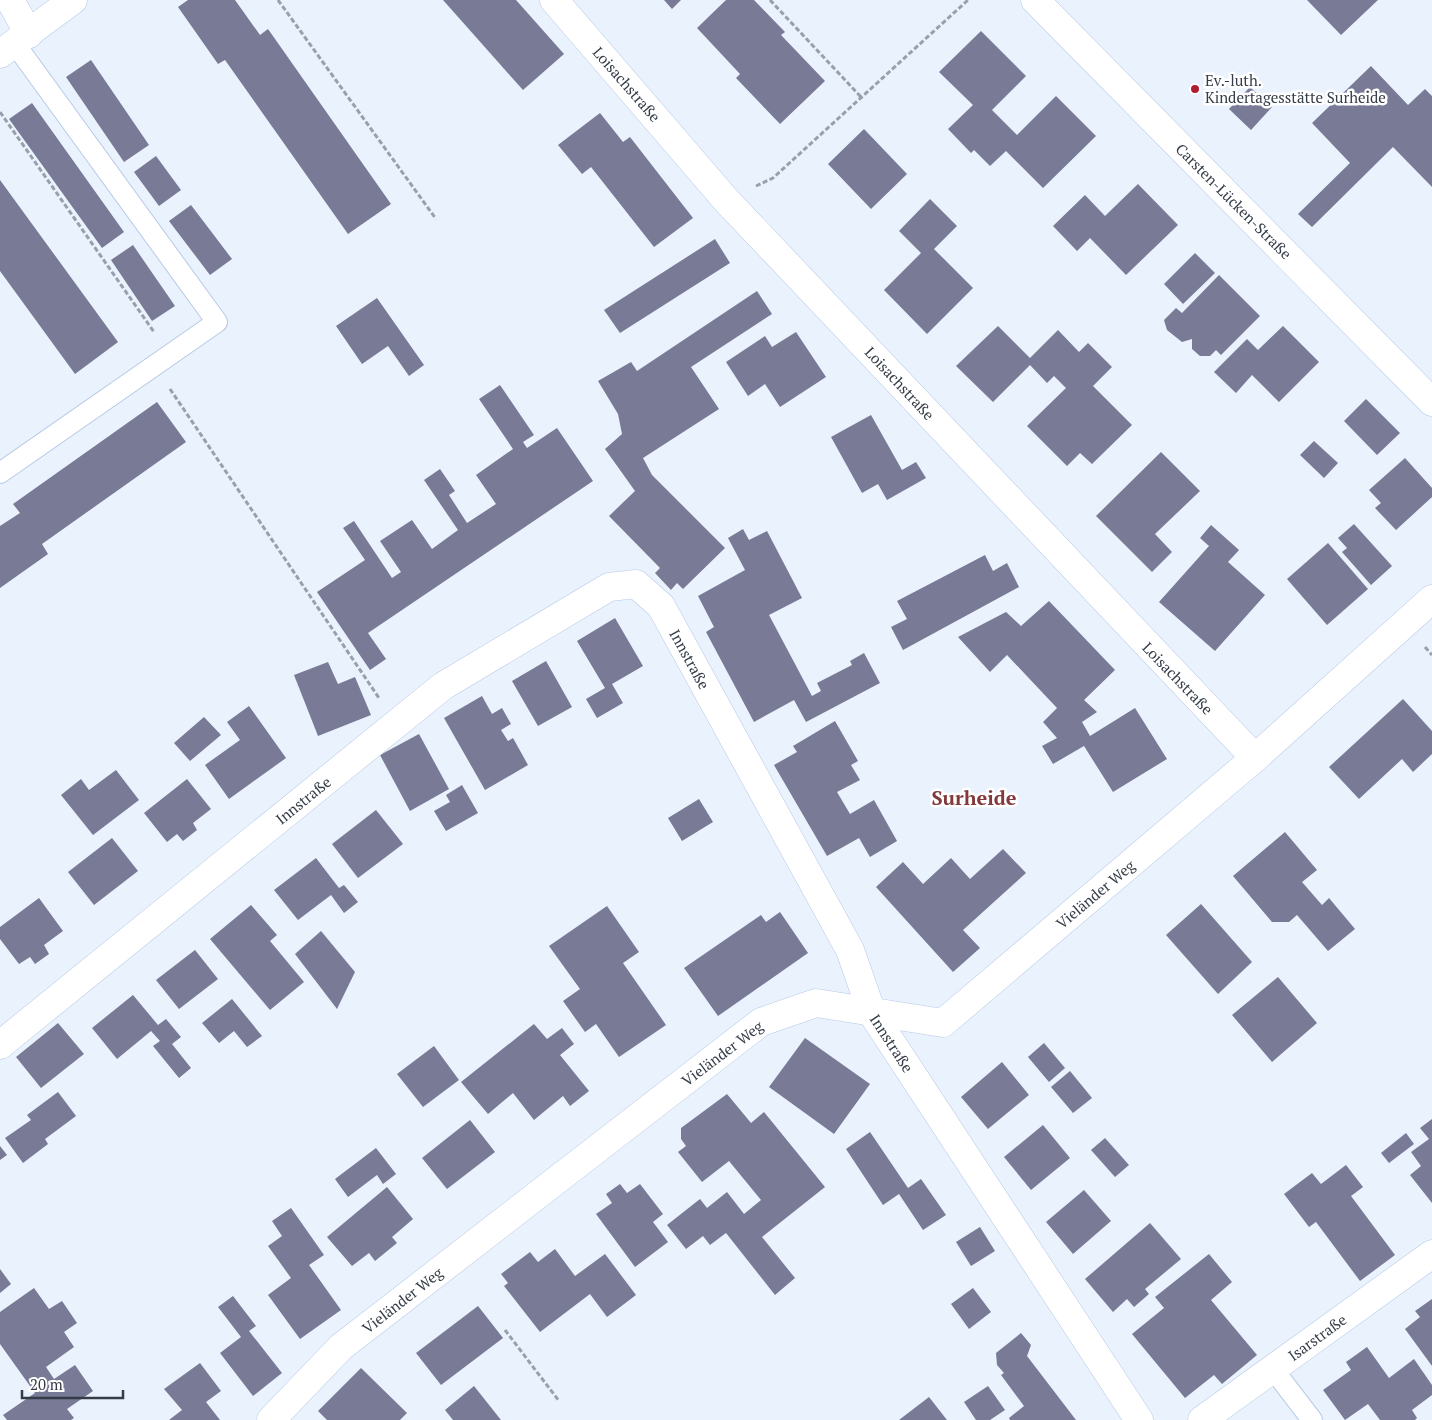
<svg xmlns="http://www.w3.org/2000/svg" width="1432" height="1420" font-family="'PT Serif',serif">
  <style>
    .building { fill: #787a96 }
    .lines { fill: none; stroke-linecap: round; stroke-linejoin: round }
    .service-casing { stroke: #b7cae5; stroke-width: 22 }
    .minor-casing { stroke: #b7cae5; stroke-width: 29 }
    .tertiary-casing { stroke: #b7cae5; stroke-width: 29 }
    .path { stroke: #98a0ab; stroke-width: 3; stroke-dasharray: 5 2.5; stroke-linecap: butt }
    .service { stroke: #fff; stroke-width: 20 }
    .minor { stroke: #fff; stroke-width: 28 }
    .tertiary { stroke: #fff; stroke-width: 28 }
    .poi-dot { fill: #b01c34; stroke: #fff; stroke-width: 2 }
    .labels { text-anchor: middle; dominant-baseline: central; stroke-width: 5; stroke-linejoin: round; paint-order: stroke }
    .poi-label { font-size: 15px; fill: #353d48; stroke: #fff; text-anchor: start }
    .street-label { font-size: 15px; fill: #353d48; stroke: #fff }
    .district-label { font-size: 20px; font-weight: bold; fill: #82393c; stroke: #fff }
  </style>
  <rect width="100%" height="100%" fill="#eaf2fd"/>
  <g class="building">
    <polygon points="188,0 235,0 260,35 268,29 391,204 348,234 225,60 218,64 178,7"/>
    <polygon points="443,0 516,0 564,54 523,90"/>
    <polygon points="664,0 681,0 672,9"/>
    <polygon points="726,0 754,0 785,32 781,35 825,81 780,124 736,78 740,74 697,28"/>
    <polygon points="1307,0 1378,0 1341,35"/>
    <polygon points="981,31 1026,76 992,110 1017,135 1056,96 1096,136 1043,188 1006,151 990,166 974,150 971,153 948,129 973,105 939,72"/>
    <polygon points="91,60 149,145 124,162 66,77"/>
    <polygon points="1371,66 1408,105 1425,89 1432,96 1432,187 1393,147 1312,227 1298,214 1350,163 1312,123"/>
    <polygon points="1250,87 1272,107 1251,130 1229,109"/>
    <polygon points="32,103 124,232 102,248 9,119"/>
    <polygon points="600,113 623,142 630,137 693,218 654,247 591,167 582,174 558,145"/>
    <polygon points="864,129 907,174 871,209 828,164"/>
    <polygon points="156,156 181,190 159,206 134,172"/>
    <polygon points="0,180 118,342 75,374 0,271"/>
    <polygon points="1138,184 1178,225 1126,275 1090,238 1077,251 1053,226 1085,195 1105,216"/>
    <polygon points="930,199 957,226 934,249 973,288 927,334 884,290 921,253 899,231"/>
    <polygon points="191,205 232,259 210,275 169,221"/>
    <polygon points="715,239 730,263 620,333 604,310"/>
    <polygon points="133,245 175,306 152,321 111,260"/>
    <polygon points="1195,253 1215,273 1183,304 1164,284"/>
    <polygon points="1219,275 1260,316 1221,355 1216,350 1210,356 1200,356 1192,349 1192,339 1182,342 1167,330 1164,320 1176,308 1182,313"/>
    <polygon points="757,291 772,314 691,367 719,409 643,458 652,475 725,548 683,589 677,583 671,590 655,573 660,568 609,516 635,491 605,449 622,434 618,414 598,381 631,362 637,371"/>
    <polygon points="377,298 424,365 409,376 388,346 362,364 336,326"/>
    <polygon points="998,326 1030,358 1058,330 1079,352 1088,343 1112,367 1093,386 1132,425 1092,464 1080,453 1067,466 1027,426 1066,388 1054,376 1047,383 1030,365 993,402 956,366"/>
    <polygon points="1283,326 1319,362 1279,402 1252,375 1236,393 1214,372 1247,339 1258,350"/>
    <polygon points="796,332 826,377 780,407 765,384 748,396 726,362 765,336 772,347"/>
    <polygon points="500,385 534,435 523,442 527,448 557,428 593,481 368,633 386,659 370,670 317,592 365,560 343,528 354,521 392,578 401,572 380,541 412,520 432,549 458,530 424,480 440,469 455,491 449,495 467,523 496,504 476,475 513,449 479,399"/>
    <polygon points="1366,399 1400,433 1377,455 1344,421"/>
    <polygon points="157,402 186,442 42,544 48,554 0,588 0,526 20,513 13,504"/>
    <polygon points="871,415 902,470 916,462 926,478 887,500 878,484 862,493 831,437"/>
    <polygon points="1314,441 1338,463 1324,478 1300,455"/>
    <polygon points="1161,452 1200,491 1155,534 1172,552 1152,572 1096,516"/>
    <polygon points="1405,458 1432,488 1432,497 1396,530 1375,508 1381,503 1369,490"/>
    <polygon points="1354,524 1392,566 1371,585 1342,552 1347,548 1338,538"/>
    <polygon points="1211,525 1239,550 1228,562 1265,595 1215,651 1159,602 1209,546 1200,538"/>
    <polygon points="743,529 749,540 767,531 802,598 769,615 812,696 821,691 817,683 852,665 850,661 864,653 880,683 806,722 794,700 754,722 706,632 714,627 698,596 745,570 728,538"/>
    <polygon points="1328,543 1368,589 1327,625 1287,579"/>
    <polygon points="985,555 993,571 1007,563 1019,587 903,650 891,627 907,619 897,601"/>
    <polygon points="1049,601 1115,670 1084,700 1097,712 1082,722 1090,736 1135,708 1167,759 1113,792 1084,746 1053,764 1042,746 1057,738 1043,722 1057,708 1007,655 990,672 958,637 1006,612 1021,626"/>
    <polygon points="615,618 643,666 612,684 623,703 597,718 586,699 605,688 577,641"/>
    <polygon points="546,661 572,707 538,726 512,681"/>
    <polygon points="328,662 338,684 355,677 371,715 318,736 294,675"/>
    <polygon points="482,696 492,714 502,708 511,724 501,730 508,741 513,738 528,765 485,790 444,718"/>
    <polygon points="1403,699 1432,731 1432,754 1413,772 1402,759 1359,799 1329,767"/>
    <polygon points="249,706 286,758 229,799 205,765 240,740 227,722"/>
    <polygon points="204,717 221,735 190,761 174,743"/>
    <polygon points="835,721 858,761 851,765 860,780 837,792 850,814 874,800 897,841 870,857 859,838 827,856 774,765 797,752 793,746"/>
    <polygon points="419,734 449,789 410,811 380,755"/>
    <polygon points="116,770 139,800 93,835 61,795 81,779 89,790"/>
    <polygon points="187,779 211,809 193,823 197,830 183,841 177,834 167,842 144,813"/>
    <polygon points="462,785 478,813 446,831 434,811 450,802 446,795"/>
    <polygon points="699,799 713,822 682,841 668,818"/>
    <polygon points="376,810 403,844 358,878 332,844"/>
    <polygon points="1285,832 1317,870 1302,882 1322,905 1329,898 1355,929 1328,951 1297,915 1289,922 1272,922 1233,876"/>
    <polygon points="112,838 138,871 94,905 68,872"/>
    <polygon points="1003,849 1026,873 963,930 980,948 953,972 876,887 903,862 923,884 951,858 970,879"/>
    <polygon points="316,858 339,888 344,885 358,902 344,913 331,895 298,920 274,890"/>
    <polygon points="39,898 63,931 44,945 49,954 35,964 30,957 19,964 0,939 0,927"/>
    <polygon points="1201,904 1252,962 1218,994 1166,935"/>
    <polygon points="251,905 277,935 270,941 304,982 270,1010 210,939"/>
    <polygon points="607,906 639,952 623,963 666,1025 619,1057 596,1024 585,1032 563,1001 580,989 549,946"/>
    <polygon points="780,912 808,953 718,1016 684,968 761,915 766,922"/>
    <polygon points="321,931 355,972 337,1009 295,954"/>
    <polygon points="195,950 218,979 179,1009 156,980"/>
    <polygon points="1278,977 1317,1023 1272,1062 1232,1015"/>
    <polygon points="133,995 158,1025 166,1019 181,1037 172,1044 191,1068 179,1078 153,1046 160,1041 151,1031 117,1059 92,1028"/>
    <polygon points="232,999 262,1036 247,1047 234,1031 219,1043 202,1023"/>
    <polygon points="58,1023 84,1054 41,1088 16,1057"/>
    <polygon points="534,1024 547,1039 562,1028 574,1044 560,1055 589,1091 570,1106 563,1096 534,1120 513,1093 488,1114 461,1082"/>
    <polygon points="805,1038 870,1084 834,1134 769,1087"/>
    <polygon points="1044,1043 1065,1068 1049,1082 1028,1057"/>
    <polygon points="434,1046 459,1080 423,1107 397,1074"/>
    <polygon points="1002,1062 1029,1095 988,1129 961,1097"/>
    <polygon points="1070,1071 1092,1098 1073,1113 1051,1087"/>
    <polygon points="58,1092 76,1116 45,1139 48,1144 23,1163 5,1138 31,1120 27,1115"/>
    <polygon points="727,1094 751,1123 764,1112 825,1187 762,1237 795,1278 775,1295 726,1233 710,1245 703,1236 686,1249 667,1225 700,1199 707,1208 727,1192 744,1214 761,1200 729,1161 702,1182 678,1152 686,1146 681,1139 681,1128"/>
    <polygon points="1432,1119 1432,1203 1410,1175 1421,1166 1411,1152 1429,1139 1420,1128"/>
    <polygon points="470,1120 495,1152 447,1189 422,1158"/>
    <polygon points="1043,1125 1070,1158 1031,1190 1004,1157"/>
    <polygon points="870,1132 908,1188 921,1179 946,1215 923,1230 899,1194 883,1205 846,1149"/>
    <polygon points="1406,1133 1414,1144 1389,1163 1381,1153"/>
    <polygon points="1105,1138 1129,1165 1115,1177 1091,1150"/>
    <polygon points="0,1146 7,1155 0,1160"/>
    <polygon points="376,1148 396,1174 383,1184 377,1175 348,1197 335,1179"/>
    <polygon points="1346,1165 1363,1187 1351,1196 1395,1255 1360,1281 1316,1222 1309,1227 1284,1194 1312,1173 1321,1184"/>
    <polygon points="620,1184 627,1193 640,1184 663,1214 653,1222 668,1242 635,1267 596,1214 612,1203 606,1194"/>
    <polygon points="387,1187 413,1219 392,1237 397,1243 375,1261 369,1253 352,1266 327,1237"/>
    <polygon points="1084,1190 1111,1221 1073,1254 1046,1222"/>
    <polygon points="291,1208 324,1255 309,1265 341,1310 300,1339 268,1295 291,1278 268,1246 282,1236 272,1221"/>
    <polygon points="1150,1223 1181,1259 1145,1289 1149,1294 1134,1307 1127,1299 1113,1312 1085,1279"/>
    <polygon points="980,1227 995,1251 971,1266 956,1242"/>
    <polygon points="555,1249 575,1276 605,1254 636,1295 607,1317 590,1294 540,1332 504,1286 508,1283 501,1274 530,1252 538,1262"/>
    <polygon points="1209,1254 1232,1282 1211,1300 1257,1355 1222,1384 1214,1375 1185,1398 1132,1334 1164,1308 1155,1297"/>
    <polygon points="0,1269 11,1284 0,1293"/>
    <polygon points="34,1288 49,1309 62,1301 77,1323 64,1332 74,1347 46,1367 54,1379 75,1365 93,1391 67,1409 74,1418 71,1420 7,1420 3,1415 35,1393 0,1344 0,1312"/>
    <polygon points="973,1288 991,1312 969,1329 951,1304"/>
    <polygon points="233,1296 256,1326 249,1331 282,1373 253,1396 220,1353 241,1337 218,1307"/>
    <polygon points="1432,1299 1432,1366 1405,1329 1420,1317 1415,1311"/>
    <polygon points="478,1306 503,1338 441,1385 416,1353"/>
    <polygon points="1021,1333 1031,1345 1027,1356 1076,1420 1010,1420 1009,1418 1024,1406 1001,1375 1004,1373 997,1365 996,1353"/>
    <polygon points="1367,1347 1389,1378 1414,1359 1432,1385 1432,1395 1412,1410 1417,1418 1415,1420 1380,1420 1368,1404 1345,1420 1323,1390 1351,1370 1346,1362"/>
    <polygon points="200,1363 221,1391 206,1402 220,1420 169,1420 182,1410 164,1389"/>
    <polygon points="361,1368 407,1413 400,1420 327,1420 318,1411"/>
    <polygon points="474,1386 501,1420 453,1420 445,1410"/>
    <polygon points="988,1386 1005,1410 990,1420 976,1420 964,1402"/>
    <polygon points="929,1397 947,1420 899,1420"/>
  </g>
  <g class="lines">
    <defs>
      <g id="service">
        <polyline points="0,473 217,322 15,44"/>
        <polyline points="1273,1369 1312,1420"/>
      </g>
      <g id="minor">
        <polyline points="10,0 29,34"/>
        <polyline points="554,0 726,200 1255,758"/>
        <polyline points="1035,0 1432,402"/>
        <polyline points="0,1045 443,686 609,587 636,584 661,606 850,950 872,1013 1139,1420"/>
        <polyline points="271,1420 341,1347 761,1022 816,1003 943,1023 1255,758 1432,599"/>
        <polyline points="1202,1420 1432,1254"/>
      </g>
      <polyline id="tertiary" points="0,54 73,0"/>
    </defs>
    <use href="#service" class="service-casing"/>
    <use href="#minor" class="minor-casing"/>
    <use href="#tertiary" class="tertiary-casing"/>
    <g class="path">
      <polyline points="278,0 436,219"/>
      <polyline points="770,0 861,97"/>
      <polyline points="0,112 154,332"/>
      <polyline points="756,186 773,178 968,0"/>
      <polyline points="170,389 379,698"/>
      <polyline points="1425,647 1432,655"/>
      <polyline points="505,1330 559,1401"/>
    </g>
    <use href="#service" class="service"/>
    <use href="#minor" class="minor"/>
    <use href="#tertiary" class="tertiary"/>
  </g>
  <circle class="poi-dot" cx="1195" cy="89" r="5"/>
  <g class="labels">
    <g class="poi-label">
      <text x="1205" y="80">Ev.-luth.<tspan x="1205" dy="17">Kindertagesstätte Surheide</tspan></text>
    </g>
    <g class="street-label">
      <text transform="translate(627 84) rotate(49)">Loisachstraße</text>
      <text transform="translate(1234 201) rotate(45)">Carsten-Lücken-Straße</text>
      <text transform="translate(900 383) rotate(47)">Loisachstraße</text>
      <text transform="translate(690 659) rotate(61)">Innstraße</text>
      <text transform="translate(1178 678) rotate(46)">Loisachstraße</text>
      <text transform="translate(303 800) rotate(-39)">Innstraße</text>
      <text transform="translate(1095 894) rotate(-40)">Vieländer Weg</text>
      <text transform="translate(892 1043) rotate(57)">Innstraße</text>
      <text transform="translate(722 1053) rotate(-37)">Vieländer Weg</text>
      <text transform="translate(402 1300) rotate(-38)">Vieländer Weg</text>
      <text transform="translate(1317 1337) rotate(-36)">Isarstraße</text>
    </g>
    <g class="district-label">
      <text x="974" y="797">Surheide</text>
    </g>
  </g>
  <path d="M22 1390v8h101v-8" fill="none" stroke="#353d48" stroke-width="2.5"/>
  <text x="30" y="1390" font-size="15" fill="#353d48" stroke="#ffffff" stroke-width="4" paint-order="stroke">20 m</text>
</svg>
